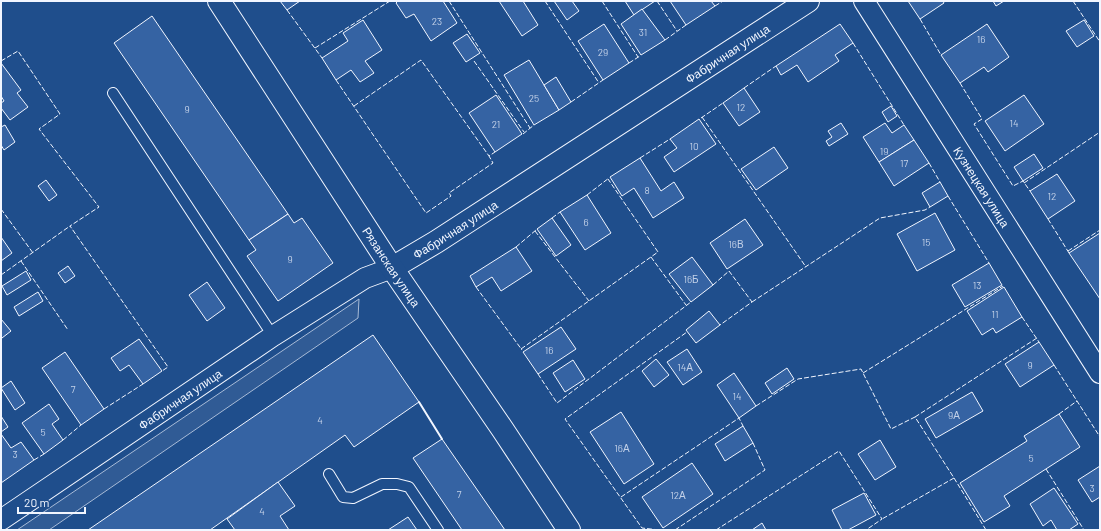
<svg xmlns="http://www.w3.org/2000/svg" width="1101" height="531" font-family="Barlow,sans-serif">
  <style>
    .parking { fill: #305b95; stroke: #a8bbd7 }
    .building { fill: #3563a3; stroke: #f2f6ff }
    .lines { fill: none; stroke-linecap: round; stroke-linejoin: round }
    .service-casing { stroke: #f2f6ff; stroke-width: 12 }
    .minor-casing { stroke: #f2f6ff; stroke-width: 22 }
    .tertiary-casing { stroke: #f2f6ff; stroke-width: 24 }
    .secondary-casing { stroke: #f2f6ff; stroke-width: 24 }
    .service { stroke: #1f4e8c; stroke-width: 10 }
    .minor { stroke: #1f4e8c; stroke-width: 20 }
    .tertiary { stroke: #1f4e8c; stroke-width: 22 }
    .secondary { stroke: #1f4e8c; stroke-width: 22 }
    .fence { stroke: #f2f6ff; stroke-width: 1; stroke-dasharray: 5 2; stroke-linecap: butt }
    .wall { stroke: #f2f6ff; stroke-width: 2 }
    .labels { text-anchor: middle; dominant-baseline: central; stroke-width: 3; stroke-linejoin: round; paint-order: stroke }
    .number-label { font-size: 10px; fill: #c3d1e8 }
    .street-label { font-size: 12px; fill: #f2f6ff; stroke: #1f4e8c }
  </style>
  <rect width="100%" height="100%" fill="#1f4e8c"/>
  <polygon class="parking" points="359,299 358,318 49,530 17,530"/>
  <g class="building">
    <polygon points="280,1 300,1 287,10"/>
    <polygon points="398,1 443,1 457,23 431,41 414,14 406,18 396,3"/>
    <polygon points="499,1 523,1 538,25 522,36"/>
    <polygon points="554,1 572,1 579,11 567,20"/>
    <polygon points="625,1 655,1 634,15"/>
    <polygon points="670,1 711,1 715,6 686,25"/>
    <polygon points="908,1 943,1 944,3 920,19"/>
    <polygon points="993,1 1004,1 996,6"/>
    <polygon points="642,9 665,40 641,55 621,24"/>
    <polygon points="152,16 288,214 249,240 114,43"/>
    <polygon points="363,20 382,50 365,61 374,73 360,82 351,70 336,80 322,58 348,41 343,33"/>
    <polygon points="1084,20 1094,36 1077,47 1066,31"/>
    <polygon points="604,24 629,63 603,80 578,41"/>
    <polygon points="840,24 853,43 835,55 839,61 808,82 797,65 781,75 776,66"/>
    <polygon points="987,24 1009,57 988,72 984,67 960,83 941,55"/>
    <polygon points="467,34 480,53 466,62 453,43"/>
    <polygon points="529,60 559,110 534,125 504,75"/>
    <polygon points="1,63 21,90 17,93 28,107 10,120 1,108 1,103 4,101 1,96"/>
    <polygon points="556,77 571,102 559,110 544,85"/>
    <polygon points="744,88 760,112 739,126 723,103"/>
    <polygon points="496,95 522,134 495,152 469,113"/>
    <polygon points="1024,95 1044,124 1005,151 985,121"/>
    <polygon points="891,106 897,116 888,122 882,112"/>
    <polygon points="699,119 716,144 674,172 664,157 677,148 670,139"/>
    <polygon points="841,123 848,134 829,146 826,141 832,137 828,131"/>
    <polygon points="885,123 892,133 904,125 914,140 879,162 863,137"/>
    <polygon points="5,125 15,142 4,150 1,145 1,127"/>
    <polygon points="914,140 929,163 894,186 879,162"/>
    <polygon points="774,147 788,168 756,190 741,169"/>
    <polygon points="1034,154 1043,168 1023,181 1014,167"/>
    <polygon points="640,158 661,191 674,182 684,198 653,218 634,188 622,196 610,177"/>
    <polygon points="1057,174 1075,201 1048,219 1030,191"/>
    <polygon points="46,180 57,195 49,201 38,186"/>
    <polygon points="940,182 948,196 930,207 922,193"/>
    <polygon points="587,195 611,233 585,250 560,212"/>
    <polygon points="935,213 955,250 917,271 897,234"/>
    <polygon points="288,214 294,223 302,218 333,263 278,301 247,256 256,250 249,240"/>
    <polygon points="552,218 571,245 556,256 537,229"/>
    <polygon points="745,219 763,245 727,269 710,243"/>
    <polygon points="1100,233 1100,299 1069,253"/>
    <polygon points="1,237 12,253 1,261"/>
    <polygon points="516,247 532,271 501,291 492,277 476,287 470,276"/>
    <polygon points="692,257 713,285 691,302 669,274"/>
    <polygon points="989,263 1002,285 965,307 952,285"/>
    <polygon points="68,266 75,276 65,283 58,273"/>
    <polygon points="26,271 31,280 7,295 2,286"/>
    <polygon points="207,282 225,308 207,321 189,295"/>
    <polygon points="1004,287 1022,317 996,333 993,328 982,335 967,311"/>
    <polygon points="38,292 43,301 19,316 14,307"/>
    <polygon points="709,311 720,325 696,343 686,330"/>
    <polygon points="1,319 11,331 2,338 1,336"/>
    <polygon points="561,327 576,349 538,374 523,352"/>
    <polygon points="373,335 419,402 354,447 345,435 210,530 88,530"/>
    <polygon points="139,339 162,371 143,384 129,365 120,371 111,358"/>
    <polygon points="1039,342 1054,365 1020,387 1005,364"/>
    <polygon points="687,349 702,372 683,385 667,362"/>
    <polygon points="65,352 104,409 81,425 42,368"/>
    <polygon points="656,359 669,375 654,387 642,371"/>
    <polygon points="573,360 585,379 565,392 553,373"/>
    <polygon points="787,368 794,379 772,394 765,383"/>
    <polygon points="734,373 756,406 739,418 717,385"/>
    <polygon points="11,381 25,403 15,410 1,388"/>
    <polygon points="972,392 983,411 936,438 925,419"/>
    <polygon points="49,404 59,419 52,424 63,440 44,454 22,423"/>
    <polygon points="621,412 654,464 624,484 590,432"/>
    <polygon points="1059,414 1080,447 1004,496 1010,506 984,522 960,483 1027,441 1024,436"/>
    <polygon points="1,416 8,427 1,432"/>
    <polygon points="743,426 753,443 725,461 715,444"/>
    <polygon points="1,434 11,448 21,442 34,460 1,483"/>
    <polygon points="442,439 505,530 462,530 413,458"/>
    <polygon points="880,440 896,467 875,480 858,454"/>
    <polygon points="692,463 713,494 663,528 642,497"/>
    <polygon points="1100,466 1100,497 1092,502 1078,480"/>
    <polygon points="278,482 295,506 280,516 289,530 235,530 227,519"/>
    <polygon points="1054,488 1078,524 1069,530 1057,530 1051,520 1043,526 1030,504"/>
    <polygon points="864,493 876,515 848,530 842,530 832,510"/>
    <polygon points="408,517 417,530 388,530"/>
    <polygon points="762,523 766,530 752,530"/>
  </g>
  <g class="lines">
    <defs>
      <g id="service">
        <polyline points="113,93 273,336"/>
        <polyline points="329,474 343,497 353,498 382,484 397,484 409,487 438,530"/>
      </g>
      <g id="minor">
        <path id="s1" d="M 864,1 L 1100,373"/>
        <path id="s2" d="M 1,520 L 273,336 L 365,278 L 392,268"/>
      </g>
      <g id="tertiary">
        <path id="s3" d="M 392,268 L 436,242 L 808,1"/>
      </g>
      <g id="secondary">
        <path id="s4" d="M 219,1 L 392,268 L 503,430 L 569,530"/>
      </g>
    </defs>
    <use href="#service" class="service-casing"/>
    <use href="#minor" class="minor-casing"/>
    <use href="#tertiary" class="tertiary-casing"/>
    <use href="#secondary" class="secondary-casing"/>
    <use href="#service" class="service"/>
    <use href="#minor" class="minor"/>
    <use href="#tertiary" class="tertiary"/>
    <use href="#secondary" class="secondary"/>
    <g class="fence">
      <polyline points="449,1 530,128"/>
      <polyline points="545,1 599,83"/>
      <polyline points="602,1 638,57"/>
      <polyline points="657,1 677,31"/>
      <polyline points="1073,1 1100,42"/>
      <polyline points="715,6 723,1"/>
      <polyline points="287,10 322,58"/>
      <polyline points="920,19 941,55"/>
      <polyline points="665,40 686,25"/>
      <polyline points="853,43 904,125"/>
      <polyline points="315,48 390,1"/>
      <polyline points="1,61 18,51 60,114 39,129 99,207 70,226 168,367 162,371"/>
      <polyline points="474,61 524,132"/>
      <polyline points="629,63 640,56"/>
      <polyline points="336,80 426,213 451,196 449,193 493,163 489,156 495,152"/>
      <polyline points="960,83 982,119 974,124 1013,186 1023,181 1030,191"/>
      <polyline points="744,88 776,66"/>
      <polyline points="571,102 603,80"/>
      <polyline points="354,106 421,60 489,156"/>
      <polyline points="702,117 806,267"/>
      <polyline points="701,118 723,103"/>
      <polyline points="523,134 534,125"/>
      <polyline points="640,158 670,139"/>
      <polyline points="929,163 940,182"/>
      <polyline points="1024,183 1100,132"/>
      <polyline points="587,195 609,178"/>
      <polyline points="948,196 989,263"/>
      <polyline points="1,209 33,253"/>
      <polyline points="552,218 560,212"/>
      <polyline points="1048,219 1069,253"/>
      <polyline points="535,231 589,301"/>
      <polyline points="516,247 536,230"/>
      <polyline points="1068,251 1100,230"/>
      <polyline points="651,257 686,305"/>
      <polyline points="21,261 68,330"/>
      <polyline points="1,275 70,226"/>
      <polyline points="713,285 729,271 752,302 720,325"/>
      <polyline points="476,287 522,350"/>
      <polyline points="752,302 880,218 925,210 930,207"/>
      <polyline points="1022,317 1039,342"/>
      <polyline points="521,349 658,252 608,179"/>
      <polyline points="1054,365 1100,437"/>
      <polyline points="863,373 1003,286"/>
      <polyline points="538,374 557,403 691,302"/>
      <polyline points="756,406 798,379 861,369 891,429 915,417 954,478 882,519"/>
      <polyline points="104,409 143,384"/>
      <polyline points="1059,414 1077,401"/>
      <polyline points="915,417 1037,338"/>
      <polyline points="63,440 81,425"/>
      <polyline points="34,460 44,454"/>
      <polyline points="1046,469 1084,530"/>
      <polyline points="954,478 986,530"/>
      <polyline points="621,497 739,418 743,426"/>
      <polyline points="659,530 642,528 565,419 687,332"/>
      <polyline points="675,530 765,470 753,443"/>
      <polyline points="716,530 839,451 882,519 866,530"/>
    </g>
    <polyline class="wall" points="419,402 442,439"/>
  </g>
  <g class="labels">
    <g class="number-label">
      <text x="437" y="21">23</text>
      <text x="643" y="32">31</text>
      <text x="981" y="39">16</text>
      <text x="603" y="52">29</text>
      <text x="534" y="98">25</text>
      <text x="741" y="107">12</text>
      <text x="187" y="109">9</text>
      <text x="1014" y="123">14</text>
      <text x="496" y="124">21</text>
      <text x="694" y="146">10</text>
      <text x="884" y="151">19</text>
      <text x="904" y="163">17</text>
      <text x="647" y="190">8</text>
      <text x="1052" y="196">12</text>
      <text x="586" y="222">6</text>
      <text x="926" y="242">15</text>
      <text x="736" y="244">16В</text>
      <text x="290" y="259">9</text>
      <text x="691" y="279">16Б</text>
      <text x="977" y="285">13</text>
      <text x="995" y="314">11</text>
      <text x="549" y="350">16</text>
      <text x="1030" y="365">9</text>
      <text x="685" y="367">14А</text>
      <text x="73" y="389">7</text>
      <text x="737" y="396">14</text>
      <text x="954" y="415">9А</text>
      <text x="320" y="420">4</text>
      <text x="43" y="432">5</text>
      <text x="622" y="448">16А</text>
      <text x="15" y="454">3</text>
      <text x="1031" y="458">5</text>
      <text x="1092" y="488">3</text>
      <text x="459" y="494">7</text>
      <text x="678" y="495">12А</text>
      <text x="262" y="511">4</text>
    </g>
    <g class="street-label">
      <text stroke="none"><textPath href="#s3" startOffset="398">Фабричная улица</textPath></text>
      <text stroke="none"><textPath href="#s1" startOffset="220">Кузнецкая улица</textPath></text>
      <text stroke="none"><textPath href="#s3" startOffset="74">Фабричная улица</textPath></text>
      <text stroke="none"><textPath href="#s4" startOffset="317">Рязанская улица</textPath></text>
      <text stroke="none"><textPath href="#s2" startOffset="216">Фабричная улица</textPath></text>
    </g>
  </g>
  <rect width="1101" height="531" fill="none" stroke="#f2f6ff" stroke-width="4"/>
  <path d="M18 507v6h67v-6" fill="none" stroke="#f2f6ff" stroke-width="2"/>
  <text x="24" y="507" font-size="12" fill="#f2f6ff" stroke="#1f4e8c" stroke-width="3" paint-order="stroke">20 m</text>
</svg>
